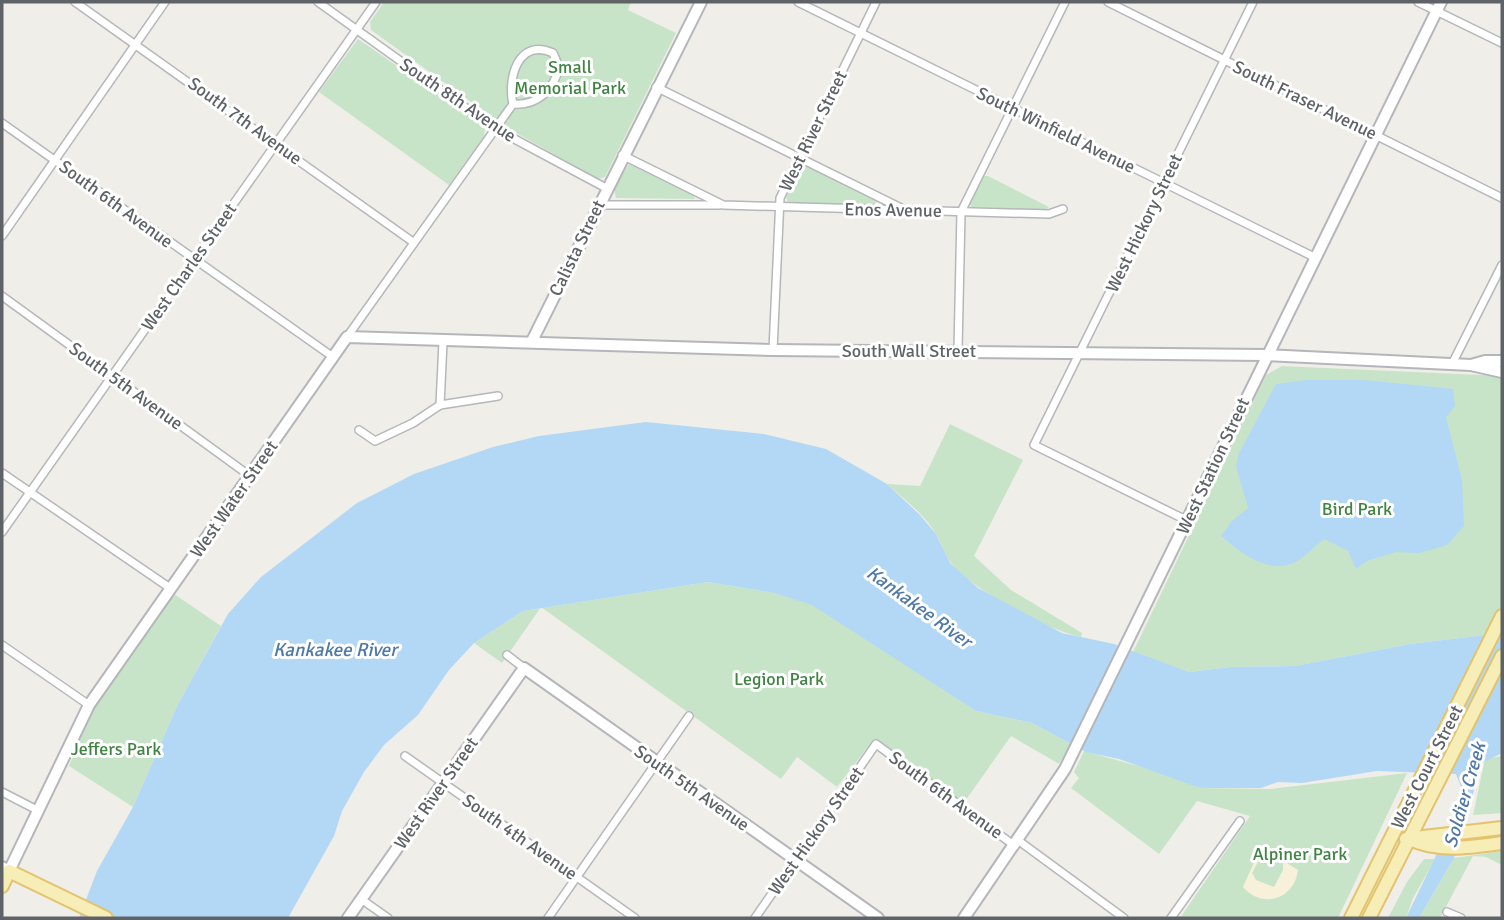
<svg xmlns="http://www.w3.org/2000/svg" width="1504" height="920" font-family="Signika,sans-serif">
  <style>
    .green { fill: #c8e4c8 }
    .sand { fill: #f7f1db; fill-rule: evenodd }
    .water { fill: #b2d8f6 }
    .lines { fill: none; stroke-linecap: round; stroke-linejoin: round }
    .street-casing { stroke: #b5b7bb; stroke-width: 10 }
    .secondary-casing { stroke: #b4b6bb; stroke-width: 14 }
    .primary-casing { stroke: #e3c36e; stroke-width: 16 }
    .street { stroke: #fff; stroke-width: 7 }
    .secondary { stroke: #fff; stroke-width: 10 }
    .primary { stroke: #f7edb6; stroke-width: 12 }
    .labels { text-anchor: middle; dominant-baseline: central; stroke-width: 6; stroke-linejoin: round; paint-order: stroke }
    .park-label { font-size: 18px; fill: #408444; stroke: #fff }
    .street-label { font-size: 18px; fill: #5f6266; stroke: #fff }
    .water-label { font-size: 19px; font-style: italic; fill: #4f79a7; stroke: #fff }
  </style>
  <rect width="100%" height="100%" fill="#f0eee8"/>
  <g class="green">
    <polygon points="384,2 631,2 628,10 676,33 605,177 598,179 509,129 371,30 370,22"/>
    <polygon points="358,39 485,127 484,136 449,185 319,92"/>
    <polygon points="629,164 693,194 695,199 616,198 614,189"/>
    <polygon points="804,164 876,200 877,202 873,205 788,203 786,197"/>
    <polygon points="984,176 988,176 1049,207 1046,210 972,207 969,203"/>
    <polygon points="1282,366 1502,376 1502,633 1410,644 1295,666 1231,667 1189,672 1133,652 1266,375"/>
    <path d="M 950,424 L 1023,460 L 974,556 L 1011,590 L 1082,633 L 1081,637 C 1048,630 972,590 951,563 C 944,555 942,543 936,534 C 924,514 904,499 887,484 L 920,486 Z"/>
    <polygon points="708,582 774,593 817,606 976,711 1032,723 1071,744 1059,764 1011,736 963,804 874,739 837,787 797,757 781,779 541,607 502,663 474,643 523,611"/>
    <polygon points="174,594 221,626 178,704 133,807 69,766 91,712"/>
    <polygon points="1084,751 1171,775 1200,788 1269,789 1407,773 1338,918 1180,918 1250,816 1197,801 1159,854 1071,788 1079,778 1074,772"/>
    <polygon points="1502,756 1502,813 1473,815 1485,759"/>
    <polygon points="1502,851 1502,865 1486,857 1473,856 1440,918 1419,918 1454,858"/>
    <polygon points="1424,859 1435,859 1413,898 1406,918 1388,918 1407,882"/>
  </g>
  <path class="sand" d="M 1261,847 L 1298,870 C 1294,900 1262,909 1243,887 ZM 1266,855 L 1283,863 L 1283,870 L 1274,887 L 1256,880 L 1252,873 L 1261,856 Z"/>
  <g class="water">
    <path d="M 1306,380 L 1365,380 L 1453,389 L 1455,406 L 1446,417 L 1462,480 L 1464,526 L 1447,545 L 1419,553 L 1396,552 L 1367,561 L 1356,569 L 1348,551 L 1324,539 C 1316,545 1311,551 1303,557 C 1275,580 1242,554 1221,536 L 1232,521 L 1248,508 L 1236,467 L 1239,453 L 1276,384 Z"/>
    <polygon points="646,422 764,434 826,449 887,484 920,515 936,534 950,563 978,588 1062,633 1114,644 1189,672 1231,667 1295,666 1410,644 1502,633 1502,753 1482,763 1454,858 1419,918 1406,918 1455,816 1461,787 1456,774 1377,771 1302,783 1278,782 1261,788 1200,788 1119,759 1086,752 1032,723 976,711 812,605 774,593 708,582 523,611 474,643 449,670 418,715 384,745 364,772 342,811 334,836 288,918 79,918 97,871 133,807 178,704 228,614 261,577 357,503 414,474 493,447 539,436"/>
  </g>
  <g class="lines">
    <defs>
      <g id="street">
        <polyline points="75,2 413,242"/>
        <polyline points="318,2 494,128 606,188"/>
        <polyline points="798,2 1314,257"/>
        <polyline points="1108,2 1502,198"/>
        <polyline points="1418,2 1502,43"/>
        <polyline points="656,87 903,209"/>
        <polyline points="2,123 333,357"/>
        <polyline points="622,155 723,205 1049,214 1063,209"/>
        <polyline points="598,205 719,205"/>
        <polyline points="2,236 165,2"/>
        <polyline points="2,296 250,476"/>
        <path d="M 347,337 L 513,104 C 537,106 554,90 559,67 L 553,53 C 518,37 507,79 513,104"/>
        <polyline points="773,350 780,198 876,2"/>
        <polyline points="958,350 961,212 1065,2"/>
        <polyline points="1452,364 1502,265"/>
        <polyline points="440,405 443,342"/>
        <polyline points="359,430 375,441 413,423 440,405 498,396"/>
        <polyline points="2,473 170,588"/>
        <polyline points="1188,521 1034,445 1253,2"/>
        <polyline points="2,532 376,2"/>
        <polyline points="2,645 89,705"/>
        <polyline points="507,655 524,668"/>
        <polyline points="405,756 635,918"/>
        <polyline points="2,792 39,811"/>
        <polyline points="1019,841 1124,918"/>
        <polyline points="361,899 388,918"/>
        <polyline points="1447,912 1461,918"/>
        <polyline points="548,918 689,716"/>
        <polyline points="755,918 876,744 1015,846"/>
        <polyline points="1171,918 1240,821"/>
      </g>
      <g id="secondary">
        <polyline points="532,341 701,2"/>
        <polyline points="1471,365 1502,372"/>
        <polyline points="2,867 9,871 89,705 347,337 773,350 1265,355 1471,365 1485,361 1502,361"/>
        <polyline points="348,918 524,668 878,918"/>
        <polyline points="964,918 1065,769 1441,2"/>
      </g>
      <g id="primary">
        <polyline points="1406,839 1502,828"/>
        <path d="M 1410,839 C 1437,853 1473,847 1502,843"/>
        <polyline points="2,886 9,871 106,918"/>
        <polyline points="1351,918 1502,616"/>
        <polyline points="1369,918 1502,656"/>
      </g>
    </defs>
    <use href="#street" class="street-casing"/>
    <use href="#secondary" class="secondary-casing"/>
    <use href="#primary" class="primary-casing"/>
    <use href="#street" class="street"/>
    <use href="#secondary" class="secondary"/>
    <use href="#primary" class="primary"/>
  </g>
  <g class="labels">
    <g class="park-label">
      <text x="570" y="67">Small<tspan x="570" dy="21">Memorial Park</tspan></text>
      <text x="1357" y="509">Bird Park</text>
      <text x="779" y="679">Legion Park</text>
      <text x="116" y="749">Jeffers Park</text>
      <text x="1300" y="854">Alpiner Park</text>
    </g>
    <g class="street-label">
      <text transform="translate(458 100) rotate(34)">South 8th Avenue</text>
      <text transform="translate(1305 100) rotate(26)">South Fraser Avenue</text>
      <text transform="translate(245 121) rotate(36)">South 7th Avenue</text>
      <text transform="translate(1056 130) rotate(26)">South Winfield Avenue</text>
      <text transform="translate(813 131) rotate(-64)">West River Street</text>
      <text transform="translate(116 204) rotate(36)">South 6th Avenue</text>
      <text transform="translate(893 210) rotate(1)">Enos Avenue</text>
      <text transform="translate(1144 223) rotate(-64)">West Hickory Street</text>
      <text transform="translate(577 248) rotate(-64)">Calista Street</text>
      <text transform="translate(189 267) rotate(-55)">West Charles Street</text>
      <text x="909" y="351">South Wall Street</text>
      <text transform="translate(126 386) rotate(36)">South 5th Avenue</text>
      <text transform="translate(1213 466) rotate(-65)">West Station Street</text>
      <text transform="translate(234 499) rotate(-55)">West Water Street</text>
      <text transform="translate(1427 767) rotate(-63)">West Court Street</text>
      <text transform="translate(692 788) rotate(35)">South 5th Avenue</text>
      <text transform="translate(436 793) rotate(-55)">West River Street</text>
      <text transform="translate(946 795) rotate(36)">South 6th Avenue</text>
      <text transform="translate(816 831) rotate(-55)">West Hickory Street</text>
      <text transform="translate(520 837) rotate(35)">South 4th Avenue</text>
    </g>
    <g class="water-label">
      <text transform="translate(919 607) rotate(36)">Kankakee River</text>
      <text x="335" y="650">Kankakee River</text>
      <text transform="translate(1465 795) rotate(-74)">Soldier Creek</text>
    </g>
  </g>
  <rect width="1504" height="920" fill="none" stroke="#5f6266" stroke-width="7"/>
</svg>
